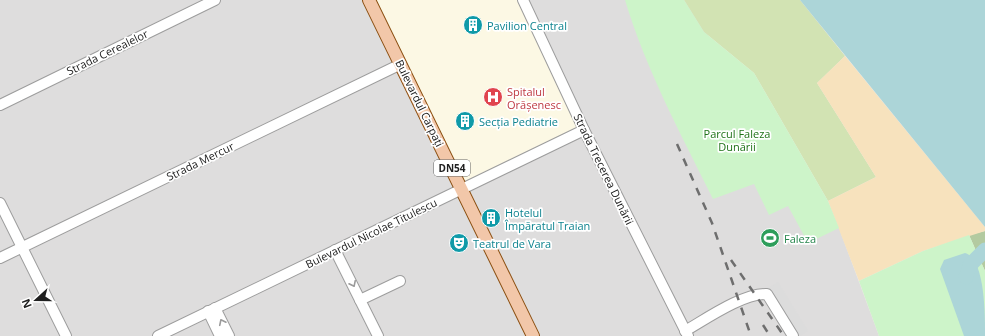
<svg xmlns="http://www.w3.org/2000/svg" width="985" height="336" font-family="'Open Sans',sans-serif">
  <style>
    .residential { fill: #dedddd }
    .education { fill: #fcf8e4 }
    .grass { fill: #d2e3b3 }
    .forest { fill: #b3caa0 }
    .sand { fill: #f7e2bd }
    .park { fill: #cdf4c9 }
    .parking { fill: #dcdcdc }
    .water { fill: #acd5d8 }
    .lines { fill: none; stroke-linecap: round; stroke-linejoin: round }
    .river { stroke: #acd5d8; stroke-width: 15 }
    .minor-casing { stroke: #9d9d9d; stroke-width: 12 }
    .major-casing { stroke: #8b4f11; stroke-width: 14 }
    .minor { stroke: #fff; stroke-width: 10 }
    .major { stroke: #f2c7a9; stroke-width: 12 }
    .rail { stroke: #6e6e6e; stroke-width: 2.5; stroke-dasharray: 8 8; stroke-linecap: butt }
    .oneway { stroke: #9b9b9b }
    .labels { text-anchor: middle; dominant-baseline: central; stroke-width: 3.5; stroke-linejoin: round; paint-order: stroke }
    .shield { fill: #fff; stroke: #636363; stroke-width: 1 }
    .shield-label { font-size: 10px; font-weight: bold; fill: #202020 }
    .culture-label { font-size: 11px; fill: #0d838f; stroke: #fff; text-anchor: start }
    .street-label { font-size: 11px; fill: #202020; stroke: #fff }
    .health-label { font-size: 11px; fill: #be3a42; stroke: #fff; text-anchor: start }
    .park-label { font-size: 11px; fill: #1f7318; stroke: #fff }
    .leisure-label { font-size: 11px; fill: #27864d; stroke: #fff; text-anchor: start }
  </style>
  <rect width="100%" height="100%" fill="#efebe7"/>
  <polygon class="residential" points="0,0 684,0 839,228 879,336 0,336"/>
  <polygon class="education" points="369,0 523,0 584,130 462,189"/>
  <polygon class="grass" points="684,0 800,0 845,56 817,83 876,177 828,201 754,73 704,32"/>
  <polygon class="forest" points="985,231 985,271 969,235"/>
  <polygon class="sand" points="845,56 985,227 985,231 923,251 859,281 828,201 876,177 817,83"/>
  <g class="park">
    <path d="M 625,0 L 684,0 L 704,32 L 754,73 L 828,201 L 839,228 L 808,243 L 788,206 L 769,215 L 754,184 L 713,199 C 681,134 646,70 625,0 Z"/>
    <polygon points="969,235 985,271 985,336 879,336 859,281 923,251"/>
  </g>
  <polygon class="parking" points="778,282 808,331 800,336 797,336 767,289"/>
  <g class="water">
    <polygon points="800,0 985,0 985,227 813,16"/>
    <path d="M 965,253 C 985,258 985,314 985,336 L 964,336 L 940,269 L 944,260 Z"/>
  </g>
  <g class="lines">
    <polyline class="river" points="966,277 970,265 985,250"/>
    <defs>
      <g id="minor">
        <polyline points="523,0 584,130 688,336"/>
        <polyline points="0,105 215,0"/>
        <polyline points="0,203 66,336"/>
        <polyline points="335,250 378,336"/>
        <polyline points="0,258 401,64"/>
        <polyline points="360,300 400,281"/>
        <polyline points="215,308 229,336"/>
        <polyline points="208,311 220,336"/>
        <path d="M 685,331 C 706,319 743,293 767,294 L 793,336"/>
        <polyline points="158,336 584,130"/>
      </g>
      <polyline id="major" points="369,0 533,336"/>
    </defs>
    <use href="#minor" class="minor-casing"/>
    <use href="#major" class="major-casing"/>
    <use href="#minor" class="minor"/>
    <use href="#major" class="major"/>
    <g class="rail">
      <polyline points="677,144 712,223 751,336"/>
      <polyline points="731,260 784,336"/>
      <polyline points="763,325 770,336"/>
    </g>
  </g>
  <defs><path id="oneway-chevron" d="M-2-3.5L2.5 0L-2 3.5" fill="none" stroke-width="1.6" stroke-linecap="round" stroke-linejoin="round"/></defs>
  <g class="oneway">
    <use href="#oneway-chevron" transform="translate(353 284) rotate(64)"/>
    <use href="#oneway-chevron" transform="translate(222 322) rotate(-116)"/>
  </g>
  <defs>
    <symbol id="building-disc" viewBox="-11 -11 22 22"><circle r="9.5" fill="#0f9aa8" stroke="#fff"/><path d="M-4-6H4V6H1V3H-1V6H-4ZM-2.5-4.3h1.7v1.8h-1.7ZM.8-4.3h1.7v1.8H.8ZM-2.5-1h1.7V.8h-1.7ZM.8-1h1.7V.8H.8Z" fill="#fff"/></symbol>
    <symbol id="hospital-disc" viewBox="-11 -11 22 22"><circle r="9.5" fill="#e0444e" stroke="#fff"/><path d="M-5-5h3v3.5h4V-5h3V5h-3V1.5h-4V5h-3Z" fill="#fff"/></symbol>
    <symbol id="stadium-disc" viewBox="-11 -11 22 22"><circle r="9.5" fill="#2e9e5b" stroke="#fff"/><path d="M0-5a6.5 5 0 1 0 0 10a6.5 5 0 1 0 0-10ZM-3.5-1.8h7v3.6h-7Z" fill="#fff"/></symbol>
    <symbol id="theatre-disc" viewBox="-11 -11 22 22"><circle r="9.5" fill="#0f9aa8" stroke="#fff"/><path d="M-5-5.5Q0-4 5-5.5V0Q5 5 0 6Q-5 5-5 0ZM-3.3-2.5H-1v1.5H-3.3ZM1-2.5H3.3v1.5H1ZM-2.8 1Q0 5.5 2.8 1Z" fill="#fff"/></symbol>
  </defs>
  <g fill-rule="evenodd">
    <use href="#building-disc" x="462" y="14" width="22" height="22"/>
    <use href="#hospital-disc" x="482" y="86" width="22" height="22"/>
    <use href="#building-disc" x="454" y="110" width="22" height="22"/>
    <use href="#building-disc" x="480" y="207" width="22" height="22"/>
    <use href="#stadium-disc" x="759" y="227" width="22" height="22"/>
    <use href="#theatre-disc" x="448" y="232" width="22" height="22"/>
  </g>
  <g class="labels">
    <rect class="shield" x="434" y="160" width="36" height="16" rx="3"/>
    <g class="shield-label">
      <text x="452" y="168">DN54</text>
    </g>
    <g class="culture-label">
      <text x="487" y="25">Pavilion Central</text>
      <text x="479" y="121">Secția Pediatrie</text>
      <text x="505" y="212">Hotelul<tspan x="505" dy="13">Împăratul Traian</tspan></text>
      <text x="473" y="243">Teatrul de Vara</text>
    </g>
    <g class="street-label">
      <text transform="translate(107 52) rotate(-26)">Strada Cerealelor</text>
      <text transform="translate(420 103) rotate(64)">Bulevardul Carpați</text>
      <text transform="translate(200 161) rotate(-26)">Strada Mercur</text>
      <text transform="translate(604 169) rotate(64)">Strada Trecerea Dunării</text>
      <text transform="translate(371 233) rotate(-26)">Bulevardul Nicolae Titulescu</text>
    </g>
    <g class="health-label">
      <text x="507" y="91">Spitalul<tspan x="507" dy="13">Orășenesc</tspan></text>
    </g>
    <g class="park-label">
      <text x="737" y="133">Parcul Faleza<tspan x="737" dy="13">Dunării</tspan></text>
    </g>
    <g class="leisure-label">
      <text x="784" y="238">Faleza</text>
    </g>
  </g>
  <g transform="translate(36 300) rotate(249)" stroke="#ffffff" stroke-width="3" paint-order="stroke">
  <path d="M0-3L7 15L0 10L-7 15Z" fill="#202020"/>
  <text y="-6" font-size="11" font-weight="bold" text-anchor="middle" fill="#202020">N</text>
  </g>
</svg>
